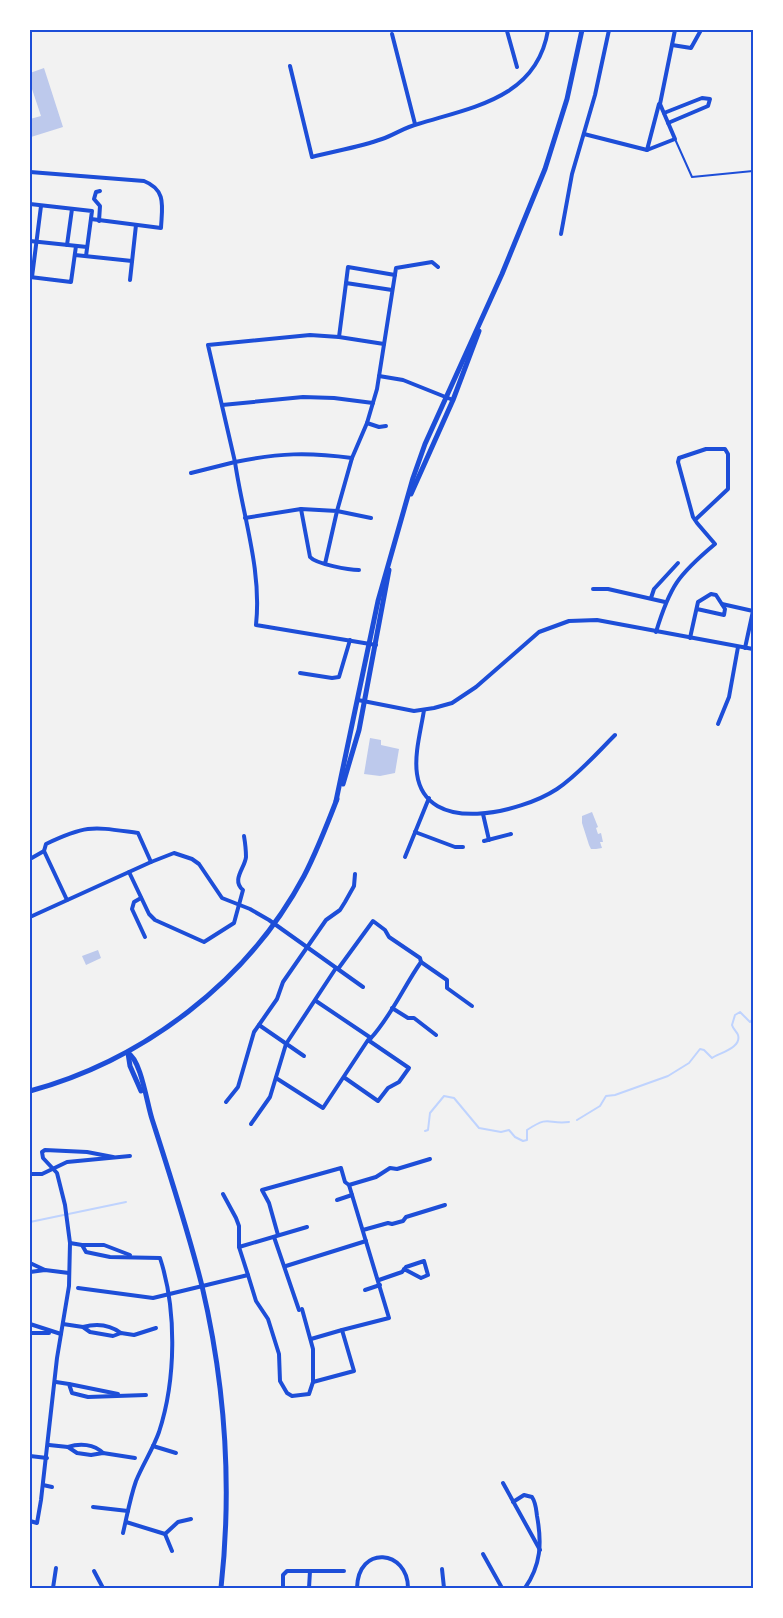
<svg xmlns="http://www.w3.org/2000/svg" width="783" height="1618" font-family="'Times New Roman',serif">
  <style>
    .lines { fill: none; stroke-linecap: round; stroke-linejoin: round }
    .stream { stroke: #bfd3fe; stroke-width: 2 }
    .building { fill: #bdc9ec }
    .service { stroke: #1d4ed8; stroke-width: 2 }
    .minor { stroke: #1d4ed8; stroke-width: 4 }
    .secondary { stroke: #1d4ed8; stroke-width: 5 }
    .neatline { fill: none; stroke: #1d4ed8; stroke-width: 2 }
  </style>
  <rect width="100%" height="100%" fill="#f2f2f2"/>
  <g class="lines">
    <g class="stream">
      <path d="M 577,1120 L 600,1106 L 606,1096 L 615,1095 L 668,1076 L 689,1063 L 700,1049 L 704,1050 L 712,1058 C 719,1053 742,1048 738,1035 C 737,1032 733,1029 732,1025 L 735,1015 L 740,1012 L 750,1022 L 753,1019"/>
      <path d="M 425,1131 L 428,1130 L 430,1113 L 444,1096 L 454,1098 L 479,1128 L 501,1132 L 509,1130 L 515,1137 L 523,1141 L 527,1140 L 527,1130 C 551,1114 547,1125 569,1122"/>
      <polyline points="30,1222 126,1202"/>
    </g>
  </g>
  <g class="building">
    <polygon points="44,68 63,127 31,137 30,119 41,116 30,83 30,73"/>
    <polygon points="370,738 381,740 381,745 399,749 395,773 380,776 364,774"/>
    <polygon points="592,812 598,827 596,828 598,834 601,833 603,842 600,842 602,848 596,849 591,849 589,845 582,823 582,816"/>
    <polygon points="98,950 101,958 86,965 82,956"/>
  </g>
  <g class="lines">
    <polyline class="service" points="675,139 692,177 753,171"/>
    <g class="minor">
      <polyline points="509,30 507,31 517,67"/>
      <polyline points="392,34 415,124"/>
      <polyline points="672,45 691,48 701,30"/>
      <path d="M 290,66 L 312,157 C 335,151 360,147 382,139 C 394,135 405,127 418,124 C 473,107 537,98 548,30"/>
      <polyline points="664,113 702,98 710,99 708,106 668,123"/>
      <polyline points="584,134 647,150 675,139 660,104 675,30"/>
      <polyline points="647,150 659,104"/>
      <path d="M 30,172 L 144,181 C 167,190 162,207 161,228 L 91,219"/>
      <polyline points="30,204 92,211 86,256"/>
      <polyline points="99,221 100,206 94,199 96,192 100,191"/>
      <polyline points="561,234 572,174 595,95 609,30"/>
      <polyline points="30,241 87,247"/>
      <polyline points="67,245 72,209"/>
      <polyline points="75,255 132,261"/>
      <polyline points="30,277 71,282 76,246"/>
      <polyline points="32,277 41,206"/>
      <polyline points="130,280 136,225"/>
      <polyline points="346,283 348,267 395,275"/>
      <polyline points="339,337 346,283 392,290"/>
      <polyline points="379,376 403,380 453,400"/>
      <polyline points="222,405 303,397 334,398 373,403"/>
      <polyline points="367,423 379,427 386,426"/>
      <polyline points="352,458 337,511 371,518"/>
      <polyline points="191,473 235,462 208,345 310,335 339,337 384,344"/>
      <polyline points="245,518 301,509"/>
      <path d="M 325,564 L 337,511 L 301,509 L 310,557 C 316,564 349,570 359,570"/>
      <polyline points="593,589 608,589 665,602"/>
      <polyline points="651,598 654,589 678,563"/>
      <polyline points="722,604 753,611 745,648"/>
      <path d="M 656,632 C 670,586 678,575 715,544 L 697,523 L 693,517 L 678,462 L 679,458 L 706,449 L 725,449 L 728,454 L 728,489 L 695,520"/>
      <polyline points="690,638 698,602 711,594 716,595 725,609 724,615 697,609"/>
      <path d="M 376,645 L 256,625 C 262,570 243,517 235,462 C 280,453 307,452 352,458 L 367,423 L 377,389 L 396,268 L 432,262 L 438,267"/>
      <polyline points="300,673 332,678 339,677 350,640"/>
      <polyline points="358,700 414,711 434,708 452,703 476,687 539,632 569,621 597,620 753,649"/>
      <path d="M 424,710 C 421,730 414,754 417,774 C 426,837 522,812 557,789 C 578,775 597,753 615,735"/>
      <polyline points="718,724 729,697 738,647"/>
      <polyline points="483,814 489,840"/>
      <polyline points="415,832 455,847 463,847"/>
      <polyline points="484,841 511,834"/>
      <polyline points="44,851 67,900"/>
      <polyline points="405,857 429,798"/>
      <path d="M 30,859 L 44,851 L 46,844 C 88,824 93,827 138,833 L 151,862"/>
      <path d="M 129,872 L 149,914 L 155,920 L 204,942 L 234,923 L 243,890 C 231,880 245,868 246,857 C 246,851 245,842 244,836"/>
      <polyline points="141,898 134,902 132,909 145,937"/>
      <polyline points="30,917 151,862 174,853 192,859 199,864 222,898 250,909 269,920 363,987"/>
      <polyline points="421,962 447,980 447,988 472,1006"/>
      <path d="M 338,969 L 373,921 L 385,930 L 389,937 L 420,958 L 421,962 C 404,986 392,1015 371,1038"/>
      <polyline points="316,1001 371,1038"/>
      <polyline points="392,1008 408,1018 414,1018 436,1035"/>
      <polyline points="259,1025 304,1056"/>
      <polyline points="276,1078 323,1108 368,1040 409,1068 399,1082 388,1088 378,1101 345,1078"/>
      <polyline points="226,1102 238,1087 254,1032 277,999 283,982 326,920 340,910 345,902 354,886 355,874"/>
      <polyline points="251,1124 270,1097 286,1044 336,968"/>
      <polyline points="30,1174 42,1174 67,1162 130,1156"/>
      <polyline points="349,1185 376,1177 390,1168 397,1169 430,1159"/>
      <polyline points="223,1194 236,1218 239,1226 239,1247 248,1275 256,1301 268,1319 279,1354 280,1381 287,1393 292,1396 309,1394 313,1382 354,1371 342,1330 389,1318 349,1185 345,1182 341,1168 262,1190 269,1203 278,1235"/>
      <polyline points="337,1200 352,1195"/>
      <polyline points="363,1230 388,1223 392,1224 403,1221 406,1217 445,1205"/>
      <polyline points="274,1237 299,1310"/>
      <path d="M 70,1243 L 82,1245 L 86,1252 L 110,1257 L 160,1258 C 177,1310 176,1380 159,1432 C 153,1449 143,1464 136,1481 C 130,1498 127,1516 123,1533"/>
      <polyline points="82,1245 104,1245 130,1255"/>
      <polyline points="239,1247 307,1227"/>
      <polyline points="30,1263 45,1270"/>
      <polyline points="286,1266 366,1241"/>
      <polyline points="30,1272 45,1270 69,1273"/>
      <polyline points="379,1280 402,1272 406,1267 424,1261 428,1275 421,1278 404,1269"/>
      <polyline points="78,1288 153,1298 248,1275"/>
      <polyline points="365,1290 380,1285"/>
      <polyline points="302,1309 313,1349 313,1382"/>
      <polyline points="30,1324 61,1334"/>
      <polyline points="63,1324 83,1327 90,1332 113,1336 121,1333 134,1335 156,1328"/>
      <path d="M 83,1327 C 97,1323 109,1324 121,1333"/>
      <polyline points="30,1333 49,1333"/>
      <polyline points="311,1339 342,1330"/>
      <polyline points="56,1382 69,1384 72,1393 88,1397 146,1395"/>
      <polyline points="69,1384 118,1394"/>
      <polyline points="49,1445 68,1447 77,1453 91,1455 103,1453 135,1458"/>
      <polyline points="153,1446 176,1453"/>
      <path d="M 68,1447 C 80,1443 94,1444 103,1453"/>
      <polyline points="30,1456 47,1458"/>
      <polyline points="503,1483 540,1550"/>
      <polyline points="43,1485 52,1487"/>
      <path d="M 513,1502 L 524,1495 L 532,1497 C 536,1503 536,1509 537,1516 C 542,1543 541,1565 525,1588"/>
      <polyline points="93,1507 128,1511"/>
      <polyline points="30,1521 37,1523 41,1500 57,1358 69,1286 70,1243 65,1205 57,1173 43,1158 42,1152 45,1150 87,1152 113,1157"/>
      <polyline points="126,1522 165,1534 172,1551"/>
      <polyline points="165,1534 178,1522 191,1519"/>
      <polyline points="483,1554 502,1588"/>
      <polyline points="442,1569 444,1588"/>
      <polyline points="94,1571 103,1588"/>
      <polyline points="53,1588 56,1568"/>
      <polyline points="283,1588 283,1575 287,1571 344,1571"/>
      <polyline points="309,1588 310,1571"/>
      <path d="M 357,1588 C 358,1544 408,1550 408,1588"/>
    </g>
    <g class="secondary">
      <polyline points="411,494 453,400 479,331"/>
      <polyline points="343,784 359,730 389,570"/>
      <polyline points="336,801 378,601 413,478 425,444 502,274 545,169 567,99 582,30"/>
      <path d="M 128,1053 C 141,1060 147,1104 152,1119 C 170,1175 188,1230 202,1286 C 225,1384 232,1488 221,1588"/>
      <polyline points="128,1053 130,1066 141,1091"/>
      <path d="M 30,1091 C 144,1060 248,981 304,876 C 317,851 327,825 337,799"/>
    </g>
  </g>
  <rect width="783" height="1618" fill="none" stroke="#ffffff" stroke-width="62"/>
  <rect x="31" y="31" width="721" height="1556" class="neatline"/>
</svg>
